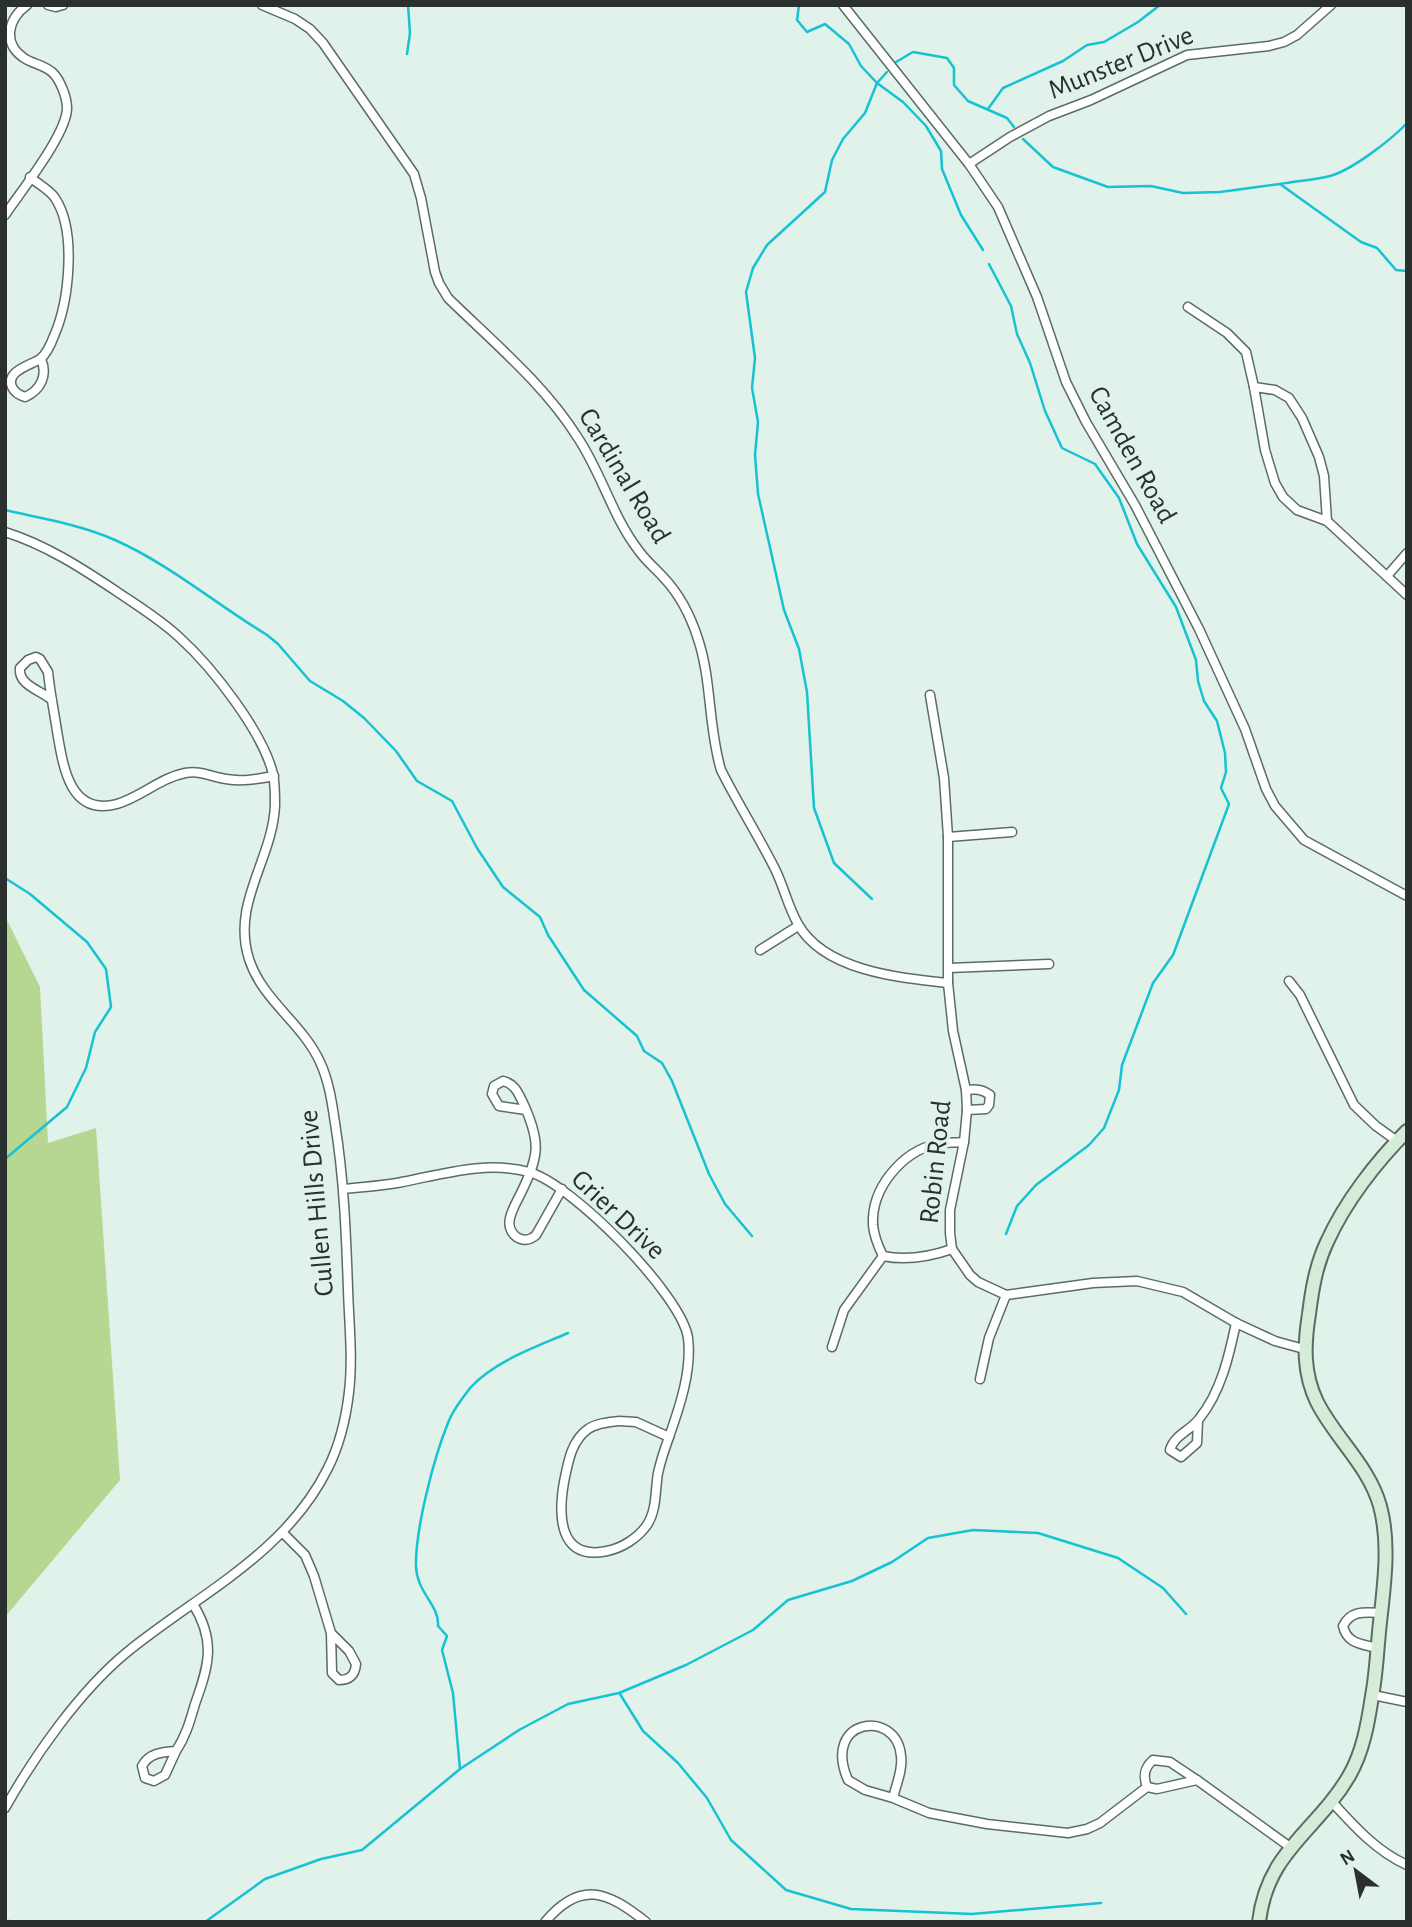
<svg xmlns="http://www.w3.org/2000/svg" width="1412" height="1927" font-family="'Alegreya Sans',sans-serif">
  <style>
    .green { fill: #b5d792 }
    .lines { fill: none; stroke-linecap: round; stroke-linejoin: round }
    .stream { stroke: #17c2d3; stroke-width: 2.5 }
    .street-casing { stroke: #5c6c65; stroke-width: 11 }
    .secondary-casing { stroke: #5c6c65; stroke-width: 16 }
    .street { stroke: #fff; stroke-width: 8 }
    .secondary { stroke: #d5ecd9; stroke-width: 12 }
    .labels { text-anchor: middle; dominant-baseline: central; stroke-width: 7; stroke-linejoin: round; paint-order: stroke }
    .street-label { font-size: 28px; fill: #29302d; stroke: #e0f2ea }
  </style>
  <rect width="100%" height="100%" fill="#e0f2ea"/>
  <polygon class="green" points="5,916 40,987 48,1143 96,1128 120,1480 5,1617"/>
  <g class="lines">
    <g class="stream">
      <polyline points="799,5 797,20 807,32 825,24 849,44 861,66 877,83 887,72"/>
      <polyline points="407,54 410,33 408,5"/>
      <polyline points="896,62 913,52 947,58 954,68 954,85 968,101 1007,118 1014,127"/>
      <polyline points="988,109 1003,88 1063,61 1087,45 1104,42 1138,22 1160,5"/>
      <polyline points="1023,139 1053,167 1108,187 1151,186 1183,193 1220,192 1280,184 1361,242 1377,248 1396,270 1407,271"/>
      <path d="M 1280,184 C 1296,181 1314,180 1330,176 C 1352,170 1391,140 1407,123"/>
      <polyline points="989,264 1011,306 1017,334 1030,363 1045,411 1062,448 1095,464 1119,498 1137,544 1176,607 1196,660 1198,681 1204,701 1217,721 1225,753 1226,772 1221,788 1229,804 1173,955 1153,983 1122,1065 1119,1090 1104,1128 1089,1145 1036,1185 1017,1206 1006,1234"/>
      <path d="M 5,510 C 41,518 81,525 115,540 C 169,564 216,604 267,635 L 278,644 L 310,681 L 343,701 L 364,718 L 396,751 L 417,781 L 452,801 L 477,848 L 503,887 L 540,917 L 548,935 L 584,990 L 637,1036 L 644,1051 L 662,1063 L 672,1081 L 709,1174 L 725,1204 L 752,1236"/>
      <polyline points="5,878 30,894 87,942 106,969 111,1007 95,1032 86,1068 67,1107 5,1159"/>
      <polyline points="872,899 834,863 814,808 807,692 799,649 784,610 758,494 755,455 758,422 752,388 755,358 746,292 753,268 767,245 825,192 832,160 843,139 865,113 877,83 903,102 926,126 941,151 942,169 961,215 983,250"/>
      <polyline points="620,1694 643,1731 678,1763 707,1798 731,1840 786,1890 851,1909 972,1914 1101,1903"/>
      <path d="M 460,1769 L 453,1693 L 442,1650 L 447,1636 L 438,1626 C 440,1605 415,1592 416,1563 C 416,1527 434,1457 448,1423 C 452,1412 463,1397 471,1387 C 495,1361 536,1347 568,1333"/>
      <polyline points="9,1921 17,1922"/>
      <polyline points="205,1922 265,1879 321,1859 362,1850 460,1769 519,1730 568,1704 619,1693 686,1665 753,1630 788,1600 852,1581 892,1562 928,1538 973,1530 1038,1533 1118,1558 1163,1588 1186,1614"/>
    </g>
    <defs>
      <g id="street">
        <polyline points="48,5 56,7 63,5"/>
        <path d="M 262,5 L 295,19 L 310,29 L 323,43 L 414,174 L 421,198 L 435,272 L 439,283 L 448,298 C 493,342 544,384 578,438 C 602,474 613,518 639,551 C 646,561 656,569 664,578 C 680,595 691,617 698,639 C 712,681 708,727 721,770 C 738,804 758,835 775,869 C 784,887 788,907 798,924 C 824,971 900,978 948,983"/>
        <polyline points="843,5 969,164 998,207 1037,297 1066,382 1086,422 1135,505 1199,629 1245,729 1266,789 1275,806 1304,840 1407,896"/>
        <polyline points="969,164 1010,137 1049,116 1091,100 1187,55 1269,46 1284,42 1297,35 1331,5"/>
        <path d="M 30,177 C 38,184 50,190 55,198 C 77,231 69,302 54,336 C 51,344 47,354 40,359 C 31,365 5,371 12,387 C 15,393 19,395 25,397 C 41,390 48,375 41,359"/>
        <path d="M 5,215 C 21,191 67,134 67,108 C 67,97 60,80 53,73 C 45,65 33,64 24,58 C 2,43 8,19 27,5"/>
        <polyline points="1188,307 1227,333 1246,352 1254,387 1265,450 1275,483 1283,497 1297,510 1327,521 1407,595"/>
        <polyline points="1254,387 1275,390 1289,398 1302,418 1319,457 1324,476 1327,521"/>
        <path d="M 5,532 C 46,545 80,567 116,591 C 138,606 161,620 180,638 C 212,667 263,732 273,774 C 275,783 275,796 275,805 C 273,859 231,903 249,959 C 262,1000 303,1024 320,1062 C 329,1081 332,1103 335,1123 C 344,1179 346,1233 348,1289 C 349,1323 353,1358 349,1392 C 346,1418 340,1444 328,1468 C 285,1555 198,1594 126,1653 C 79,1692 35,1755 5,1808"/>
        <polyline points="1387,576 1407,553"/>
        <polyline points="930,695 944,778 948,837 948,983 953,1031 966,1090 967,1110 964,1142 950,1210 950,1233 952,1249 970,1275 978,1282 1006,1295 1093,1283 1137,1281 1183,1292 1236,1323 1275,1341 1304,1349"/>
        <path d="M 52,700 C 40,690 18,685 20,668 L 28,660 L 36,657 L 40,659 L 48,672 C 50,692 54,711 57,731 C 63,765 69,817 117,804 C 141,797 160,778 185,773 C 201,770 211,777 226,779 C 242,782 257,779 274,776"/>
        <polyline points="948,837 1012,832"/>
        <polyline points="760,950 798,926"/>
        <polyline points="949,968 1049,964"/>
        <polyline points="1289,981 1300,995 1354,1105 1376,1126 1397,1141"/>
        <path d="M 966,1090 C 976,1089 982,1089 990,1095 L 989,1105 L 986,1109 L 967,1110"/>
        <path d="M 526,1110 L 499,1106 L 492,1094 L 494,1086 L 503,1081 C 516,1084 519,1095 524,1105 C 541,1143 539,1156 521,1193 C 517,1201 512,1209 510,1218 C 506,1234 523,1247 536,1235 L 562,1189"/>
        <path d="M 344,1189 C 362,1187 380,1186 397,1183 C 440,1175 485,1160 529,1172 C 571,1183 682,1295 688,1338 C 692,1370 680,1406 669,1437"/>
        <path d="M 952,1249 C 929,1257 907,1261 883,1256 C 878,1246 874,1236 873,1225 C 871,1188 902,1152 936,1144 C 945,1142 955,1143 964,1142"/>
        <polyline points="832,1347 844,1310 883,1256"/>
        <polyline points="980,1379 989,1338 1006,1295"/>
        <path d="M 619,1421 L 636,1422 L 669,1437 C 665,1448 661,1460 658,1473 C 655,1490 657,1510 647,1525 C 638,1538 622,1548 607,1551 C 559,1561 558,1516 564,1482 C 568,1463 571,1441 588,1429 C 597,1423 609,1422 619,1421 Z"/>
        <path d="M 1198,1421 L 1197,1443 L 1181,1457 L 1170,1450 C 1174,1435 1190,1431 1199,1419 C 1221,1392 1229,1356 1236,1323"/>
        <path d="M 283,1533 L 305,1555 L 314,1576 L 331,1633 L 332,1673 L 339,1680 C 350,1680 355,1675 356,1664 L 349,1651 L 331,1633"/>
        <path d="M 1377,1648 C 1362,1644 1347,1644 1343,1626 C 1351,1610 1365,1612 1381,1613"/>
        <polyline points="1373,1695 1407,1702"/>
        <path d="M 176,1751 L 165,1775 L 154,1781 L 145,1778 L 142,1766 C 149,1753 162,1752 176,1751 C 186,1736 190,1721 195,1704 C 209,1665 216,1641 193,1604"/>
        <path d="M 1147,1787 C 1143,1776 1144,1768 1153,1760 L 1170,1762 L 1197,1780"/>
        <path d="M 893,1798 L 865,1790 L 848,1780 C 821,1718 897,1708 901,1756 C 903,1770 896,1785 893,1798 L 929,1813 L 987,1824 L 1068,1833 L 1087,1829 L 1100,1823 L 1147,1787 L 1157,1789 L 1197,1780 L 1290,1847"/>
        <path d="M 1332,1802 C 1354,1826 1376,1851 1407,1865"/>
        <path d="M 545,1922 C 581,1879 608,1892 646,1922"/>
      </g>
      <path id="secondary" d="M 1259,1922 C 1267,1851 1317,1831 1349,1776 C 1363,1752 1368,1723 1372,1696 C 1376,1675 1377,1653 1379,1632 C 1383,1592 1391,1546 1380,1506 C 1369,1466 1335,1438 1317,1402 C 1303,1373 1304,1345 1309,1314 C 1312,1290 1316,1265 1327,1242 C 1345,1202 1376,1162 1407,1131"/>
    </defs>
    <use href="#street" class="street-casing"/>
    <use href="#secondary" class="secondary-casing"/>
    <use href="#street" class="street"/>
    <use href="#secondary" class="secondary"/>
  </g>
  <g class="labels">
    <g class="street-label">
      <text transform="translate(1121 63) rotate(-22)">Munster Drive</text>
      <text transform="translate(1132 455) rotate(61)">Camden Road</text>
      <text transform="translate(624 476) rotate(59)">Cardinal Road</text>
      <text transform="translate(936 1162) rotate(-84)">Robin Road</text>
      <text transform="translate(317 1203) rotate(-95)">Cullen Hills Drive</text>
      <text transform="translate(618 1215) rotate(43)">Grier Drive</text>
    </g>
  </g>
  <rect width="1412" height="1927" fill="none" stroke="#29302d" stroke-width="14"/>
  <g transform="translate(1356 1871) rotate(328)" stroke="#e0f2ea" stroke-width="5" paint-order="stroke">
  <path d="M0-5L12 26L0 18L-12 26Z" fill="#29302d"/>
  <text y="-10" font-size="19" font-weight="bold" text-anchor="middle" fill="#29302d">N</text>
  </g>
</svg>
